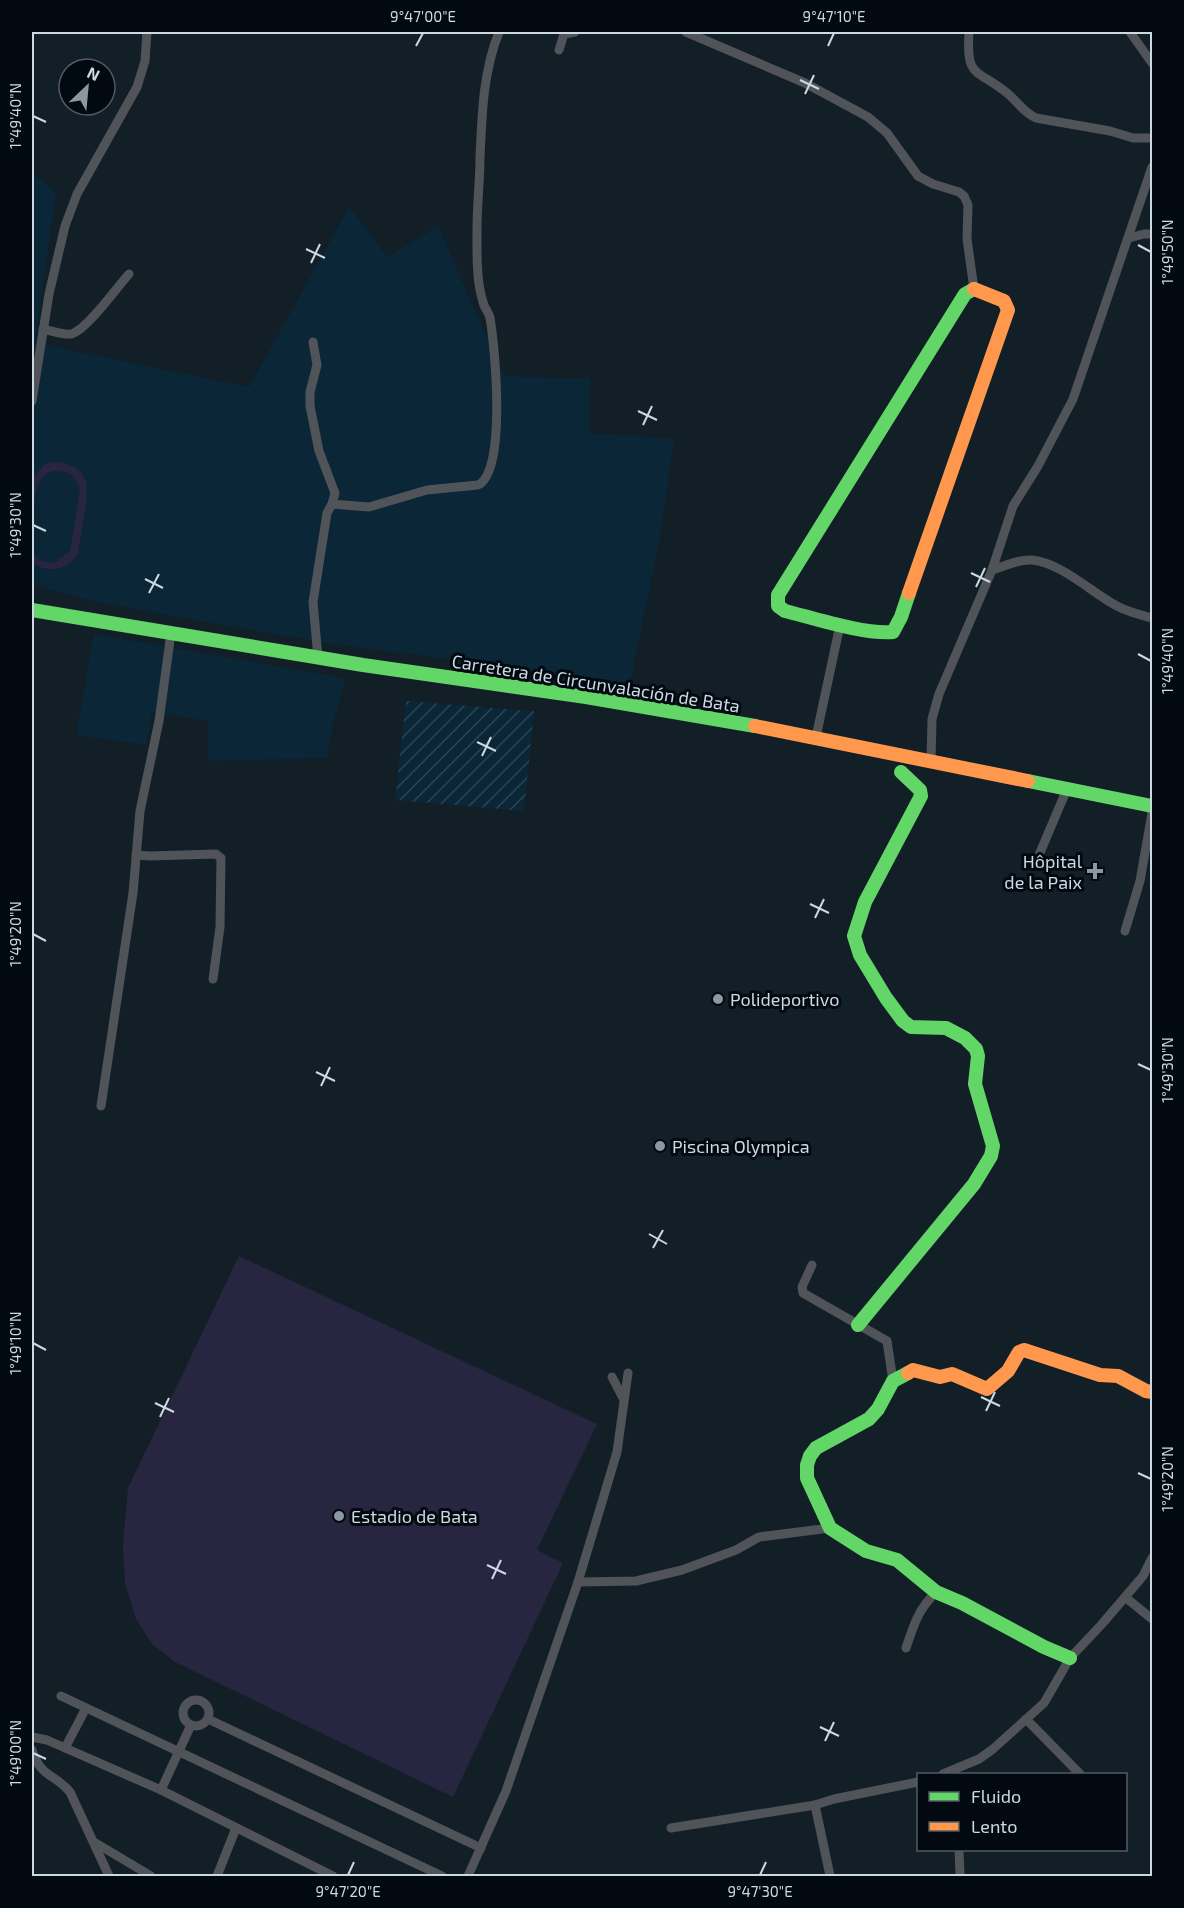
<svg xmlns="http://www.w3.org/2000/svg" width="1184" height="1908" font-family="'Exo 2',sans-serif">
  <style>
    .built { fill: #0a2637 }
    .industrial { fill: url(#industrial-furrows) }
    .grass { fill: #282540 }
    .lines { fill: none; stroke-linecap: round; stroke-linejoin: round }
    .street { stroke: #505459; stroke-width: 9 }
    .fast { stroke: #63d668; stroke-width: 14 }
    .slow { stroke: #ff974d; stroke-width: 14 }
    .ticks { fill: none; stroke: #ccd9e3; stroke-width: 2 }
    .poi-dot { fill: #8b98a1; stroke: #030910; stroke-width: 2 }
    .labels { text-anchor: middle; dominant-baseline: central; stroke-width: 6; stroke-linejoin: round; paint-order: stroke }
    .street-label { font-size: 18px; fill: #ccd9e3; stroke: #030910 }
    .poi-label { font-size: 18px; fill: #ccd9e3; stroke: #030910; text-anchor: start }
    .neatline { fill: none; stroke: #ccd9e3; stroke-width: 2 }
    .ticks-label { font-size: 15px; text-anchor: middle; fill: #ccd9e3 }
  </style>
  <defs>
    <pattern id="industrial-furrows" width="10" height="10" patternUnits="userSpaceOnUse" patternTransform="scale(1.5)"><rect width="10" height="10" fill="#0a2637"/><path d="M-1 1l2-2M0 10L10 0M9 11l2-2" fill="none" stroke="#2c4554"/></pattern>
  </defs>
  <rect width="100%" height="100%" fill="#121f27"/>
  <g class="built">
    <polygon points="32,173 56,192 35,343 249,387 349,207 388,257 438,226 504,376 590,379 590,433 674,439 660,538 630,685 527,669 345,646 204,622 88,600 32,584"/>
    <polygon points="94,634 346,678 333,723 327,758 208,761 208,721 152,712 146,745 76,735"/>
  </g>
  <polygon class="industrial" points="406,701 534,711 524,811 395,800"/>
  <g class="grass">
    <path d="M 58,462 C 92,468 89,488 84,516 C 82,528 80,541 78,554 C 66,570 49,574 32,563 L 32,551 C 36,561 45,562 54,563 L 70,551 L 80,489 C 76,479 72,472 60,471 C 33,467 34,508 32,527 L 32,478 L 46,463 Z"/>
    <polygon points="239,1256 597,1424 537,1550 563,1563 453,1797 175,1662 152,1644 136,1619 125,1584 123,1544 128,1488"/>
  </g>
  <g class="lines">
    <g class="street">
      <polyline points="686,32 805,83 868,117 887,133 918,176 933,184 959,192 964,196 968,205 967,239 974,289"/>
      <path d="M 969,32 C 966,79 976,68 1007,93 C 1018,102 1023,112 1036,118 L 1110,131 L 1133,138 L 1152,138"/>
      <polyline points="1130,32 1152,63"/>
      <polyline points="559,50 564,34 575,32"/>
      <polyline points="1129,238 1144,234 1152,234"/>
      <path d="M 43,329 C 52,331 63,335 71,334 C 86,331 117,287 129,274"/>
      <polyline points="313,342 317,365 310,392 310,406 319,451 335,493 332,504 327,513 313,602 318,658"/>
      <polyline points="32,401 49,294 65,226 77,194 137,87 145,61 147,32"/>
      <path d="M 332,504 L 369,507 L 427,490 L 478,485 C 507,472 495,347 490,318 C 489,312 484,308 483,302 C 476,280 477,252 477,229 C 477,205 480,181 480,157 C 482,114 483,72 499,32"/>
      <path d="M 992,570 C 1005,566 1019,559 1032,560 C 1062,563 1092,593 1117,606 C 1128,612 1141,615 1152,618"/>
      <polyline points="816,737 840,625"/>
      <polyline points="931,763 932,719 939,694 992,570 1013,506 1038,466 1073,399 1152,167"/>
      <polyline points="136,855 150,856 216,854 221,858 220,927 213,979"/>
      <polyline points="1036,862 1067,789"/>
      <polyline points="1125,931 1140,881 1152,813"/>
      <polyline points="101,1106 133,893 140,811 159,721 171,633"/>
      <polyline points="812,1265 802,1287 803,1293 887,1341 893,1381"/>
      <polyline points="612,1377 623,1398"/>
      <polyline points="578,1582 636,1581 682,1570 736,1550 759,1537 830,1528"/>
      <polyline points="1125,1597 1152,1619"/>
      <path d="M 906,1648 C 914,1624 918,1610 936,1592"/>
      <polyline points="61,1696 442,1876"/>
      <circle cx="196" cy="1713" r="13"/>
      <polyline points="208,1719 481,1848"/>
      <polyline points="1026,1719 1080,1774"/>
      <polyline points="32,1737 47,1740 161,1790 333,1876"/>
      <polyline points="65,1748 86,1708"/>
      <path d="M 32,1750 C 41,1778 54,1773 70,1792 L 109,1876"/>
      <polyline points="943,1774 979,1759 993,1749 1044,1703 1070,1658 1102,1624 1143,1576 1152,1558"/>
      <polyline points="161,1790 191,1725"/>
      <polyline points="671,1828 815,1805"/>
      <polyline points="94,1842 151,1876"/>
      <polyline points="959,1850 960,1876"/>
      <polyline points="217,1876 236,1828"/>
      <polyline points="468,1876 506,1791 578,1582 617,1452 628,1373"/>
      <polyline points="830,1876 815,1805 834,1799 918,1782"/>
    </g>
    <g class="fast">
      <path d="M 909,593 L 901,617 L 893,632 C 866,635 813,618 785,611 L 778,606 L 778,595 L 965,294 L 974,289"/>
      <polyline points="32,610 363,665 586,697 755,726"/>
      <polyline points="1028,781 1152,806"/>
      <polyline points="858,1325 974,1184 991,1156 993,1146 975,1084 978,1056 976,1049 965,1038 946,1028 911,1027 903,1021 886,998 860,955 854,936 865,902 921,796 920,790 901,772"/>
      <polyline points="908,1373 893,1381 878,1409 869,1419 816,1448 810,1456 807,1465 807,1478 830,1528 866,1551 897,1560 936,1592 962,1603 1044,1647 1070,1658"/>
    </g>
    <g class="slow">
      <polyline points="909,593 1008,310 1004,301 974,289"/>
      <polyline points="755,726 1028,781"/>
      <polyline points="908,1373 913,1370 940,1377 952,1374 987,1389 1008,1371 1019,1352 1024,1350 1100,1375 1118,1376 1146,1391 1152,1392"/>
    </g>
  </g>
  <path class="ticks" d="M 416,46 L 423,33M 828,46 L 834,33M 800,80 L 819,89M 805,94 L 814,75M 33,116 L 46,122M 1138,245 L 1151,252M 306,249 L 325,258M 311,263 L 320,244M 638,411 L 657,420M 643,425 L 652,406M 33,525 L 46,531M 971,573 L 990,582M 145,579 L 163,588M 976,587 L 985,568M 149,593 L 159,574M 1138,654 L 1151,661M 477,742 L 496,751M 482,756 L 491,737M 810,904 L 829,913M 815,918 L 824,899M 33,934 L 46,941M 1138,1064 L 1151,1070M 316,1072 L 335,1081M 321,1086 L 330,1067M 649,1234 L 667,1244M 653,1248 L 663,1230M 33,1343 L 46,1350M 981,1397 L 1000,1406M 155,1403 L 174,1412M 986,1411 L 995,1392M 160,1417 L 169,1398M 1138,1473 L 1151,1479M 487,1565 L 506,1574M 492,1579 L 501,1560M 820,1727 L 839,1736M 825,1741 L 834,1722M 33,1753 L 46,1759M 348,1875 L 354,1862M 760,1875 L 766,1862"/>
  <g class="poi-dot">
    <path d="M1092 862h6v6h6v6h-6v6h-6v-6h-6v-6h6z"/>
    <circle cx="718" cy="999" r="6"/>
    <circle cx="660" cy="1146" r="6"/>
    <circle cx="339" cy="1516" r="6"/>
  </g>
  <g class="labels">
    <g class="street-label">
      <text transform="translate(596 683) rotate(9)">Carretera de Circunvalación de Bata</text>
    </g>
    <g class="poi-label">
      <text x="1082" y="861" text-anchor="end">Hôpital<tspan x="1082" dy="21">de la Paix</tspan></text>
      <text x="730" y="999">Polideportivo</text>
      <text x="672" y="1146">Piscina Olympica</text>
      <text x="351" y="1516">Estadio de Bata</text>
    </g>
  </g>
  <rect width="1184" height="1908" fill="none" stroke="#030910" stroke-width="66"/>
  <rect x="917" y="1773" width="210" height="78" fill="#030910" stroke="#535c64" stroke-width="1.5"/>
  <rect x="929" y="1792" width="30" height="9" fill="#63d668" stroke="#535c64" stroke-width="1.5"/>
  <text x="971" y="1803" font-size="18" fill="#ccd9e3">Fluido</text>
  <rect x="929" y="1822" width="30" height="9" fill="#ff974d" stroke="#535c64" stroke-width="1.5"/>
  <text x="971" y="1833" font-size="18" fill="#ccd9e3">Lento</text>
  <g transform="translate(87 87) rotate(26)"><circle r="28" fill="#030910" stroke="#535c64" stroke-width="1.5"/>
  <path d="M0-4.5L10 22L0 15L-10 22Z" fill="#8b98a1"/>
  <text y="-9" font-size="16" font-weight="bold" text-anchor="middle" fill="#ccd9e3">N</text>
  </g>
  <rect x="33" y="33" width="1118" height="1842" class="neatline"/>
  <g class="ticks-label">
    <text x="423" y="22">9°47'00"E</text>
    <text x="834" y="22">9°47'10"E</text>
    <text transform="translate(16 116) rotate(-90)" y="5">1°49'40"N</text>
    <text transform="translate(1168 252) rotate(-90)" y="5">1°49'50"N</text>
    <text transform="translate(16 525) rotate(-90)" y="5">1°49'30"N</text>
    <text transform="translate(1168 661) rotate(-90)" y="5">1°49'40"N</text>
    <text transform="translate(16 934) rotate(-90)" y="5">1°49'20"N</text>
    <text transform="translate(1168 1070) rotate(-90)" y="5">1°49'30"N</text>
    <text transform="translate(16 1343) rotate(-90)" y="5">1°49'10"N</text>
    <text transform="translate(1168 1479) rotate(-90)" y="5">1°49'20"N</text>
    <text transform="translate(16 1753) rotate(-90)" y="5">1°49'00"N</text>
    <text x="348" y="1897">9°47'20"E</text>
    <text x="760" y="1897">9°47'30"E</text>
  </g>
</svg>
